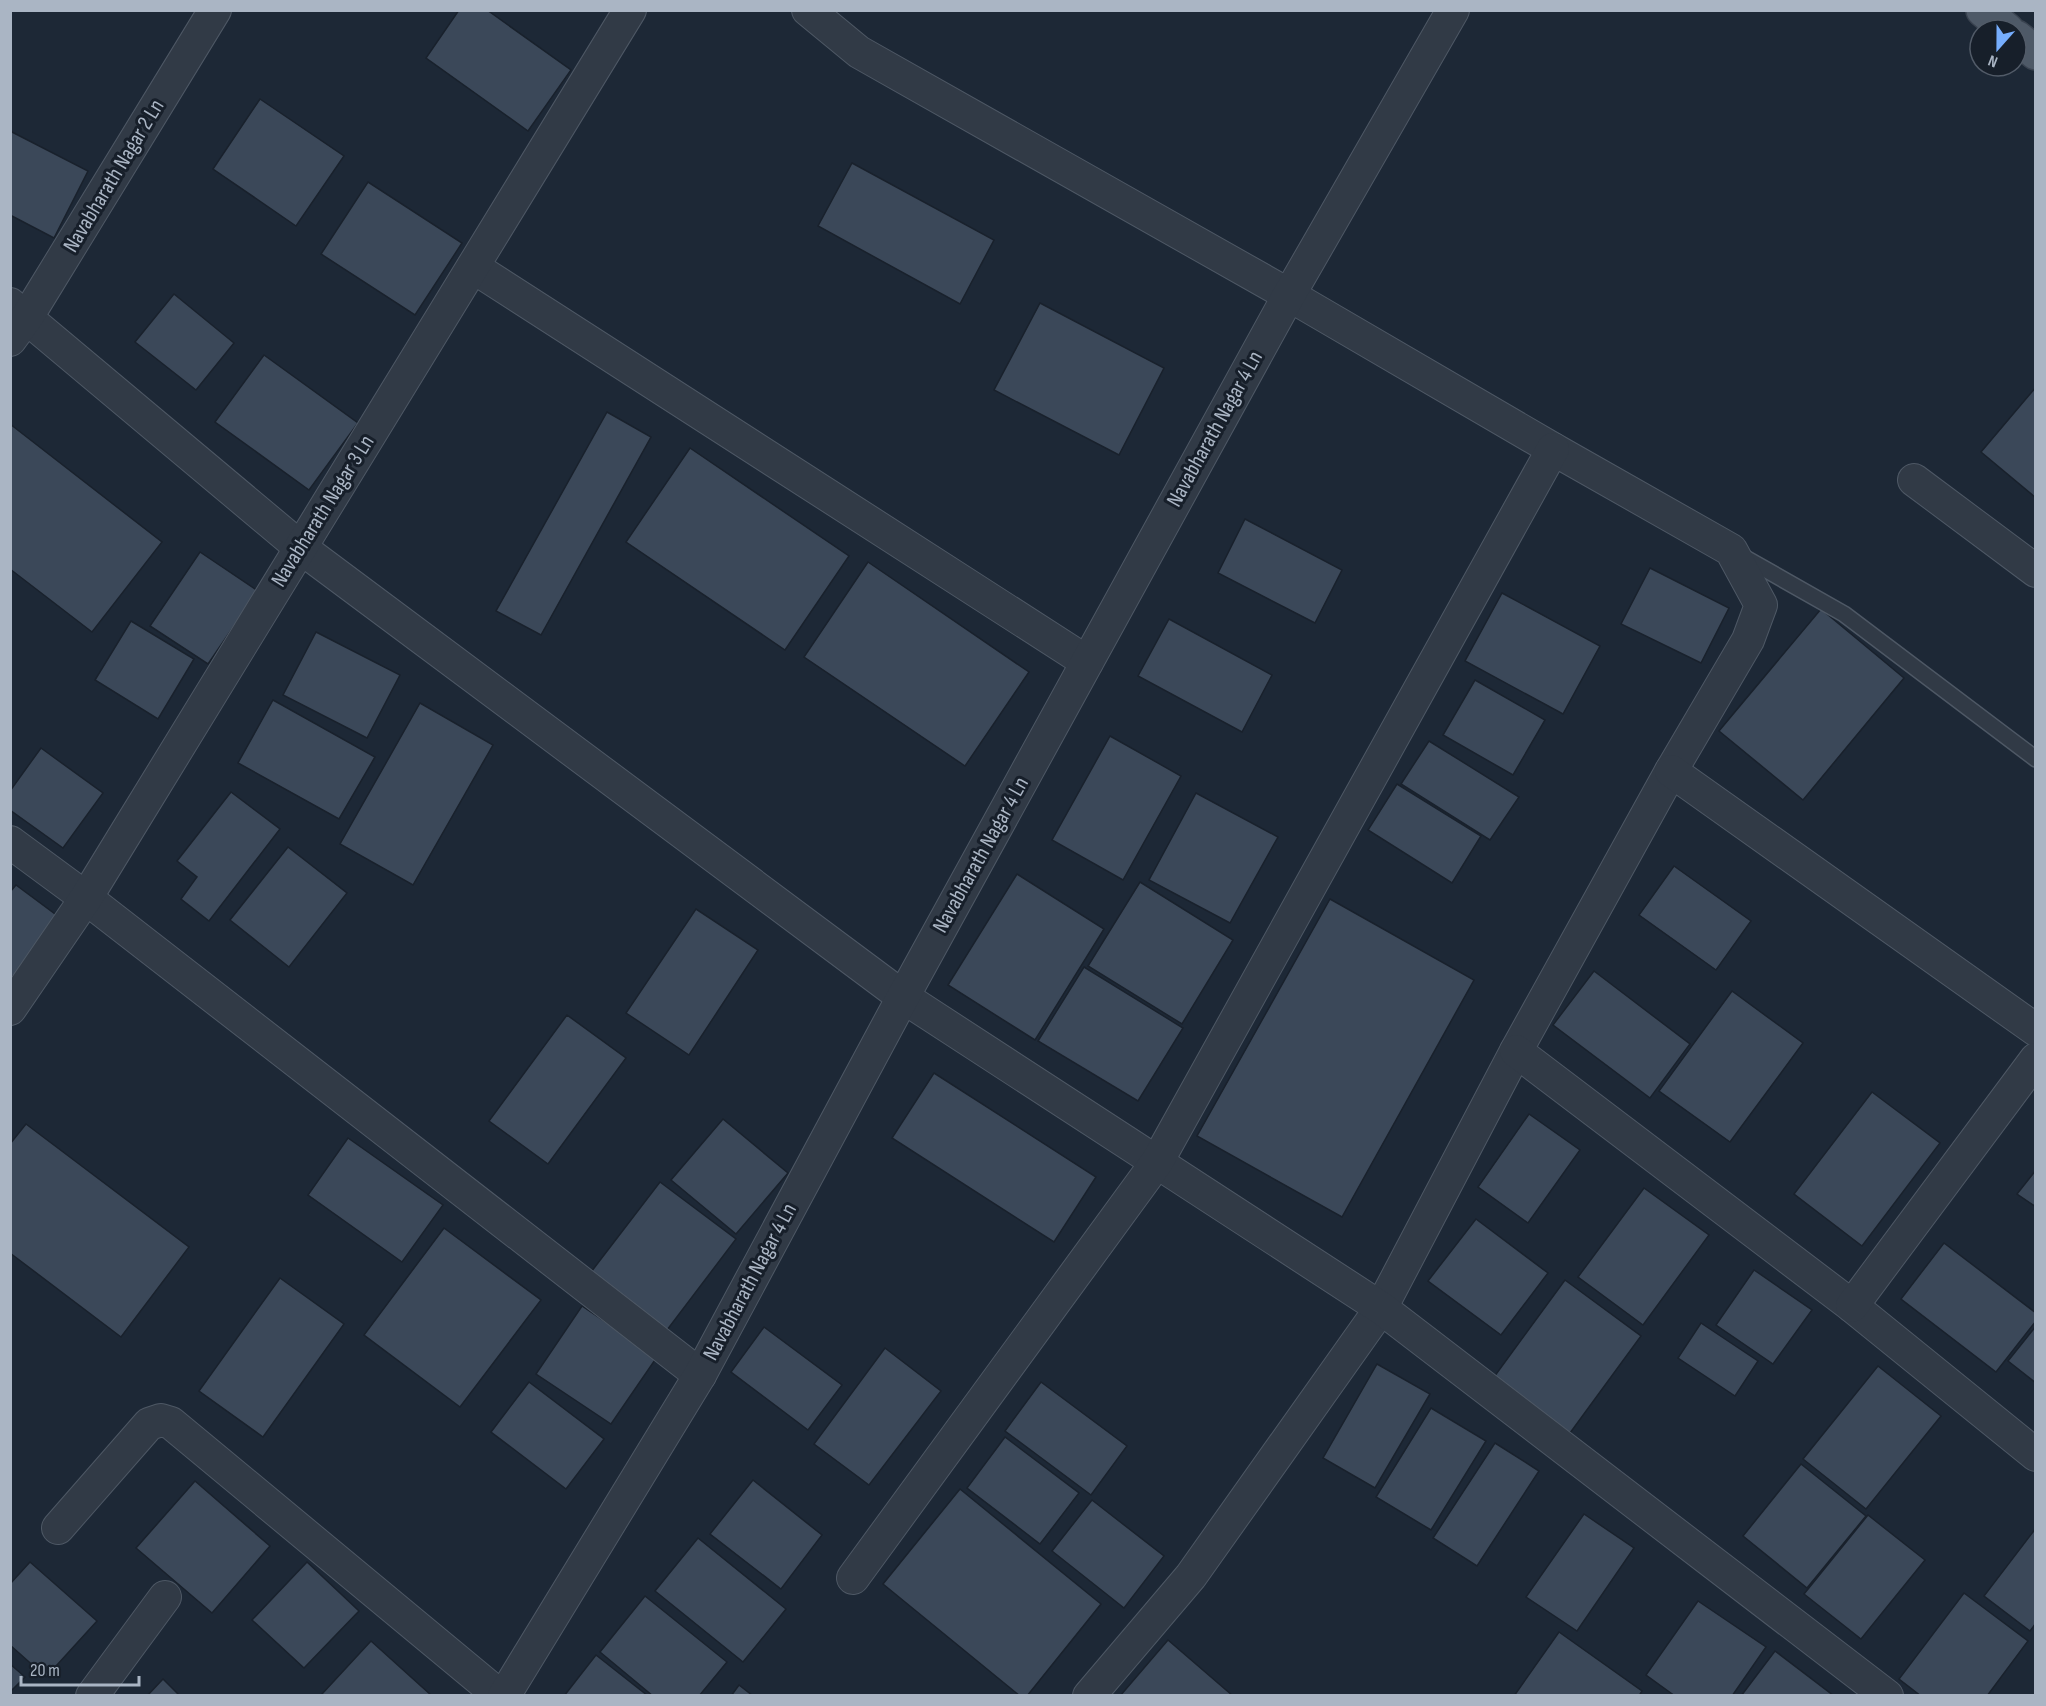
<svg xmlns="http://www.w3.org/2000/svg" width="2046" height="1706" font-family="'Sofia Sans Condensed',sans-serif">
  <style>
    .building { fill: #3b4859; stroke: #19212c; stroke-width: 1.5 }
    .lines { fill: none; stroke-linecap: round; stroke-linejoin: round }
    .service-casing { stroke: #4e5865; stroke-width: 18 }
    .minor-casing { stroke: #4e5865; stroke-width: 34 }
    .primary-casing { stroke: #3a4350; stroke-width: 36 }
    .service { stroke: #313a46; stroke-width: 15 }
    .minor { stroke: #313a46; stroke-width: 32 }
    .primary { stroke: #4e5967; stroke-width: 33 }
    .labels { text-anchor: middle; dominant-baseline: central; stroke-width: 6; stroke-linejoin: round; paint-order: stroke }
    .street-label { font-size: 22px; fill: #aab5c4; stroke: #171f2a }
  </style>
  <rect width="100%" height="100%" fill="#1d2836"/>
  <g class="building">
    <polygon points="459,10 487,10 571,70 528,131 426,58"/>
    <polygon points="260,99 344,156 296,226 213,169"/>
    <polygon points="10,131 88,171 54,238 10,215"/>
    <polygon points="852,163 994,240 960,304 818,226"/>
    <polygon points="368,182 462,243 415,315 321,254"/>
    <polygon points="174,294 234,343 196,390 135,342"/>
    <polygon points="1040,303 1164,368 1119,455 994,390"/>
    <polygon points="264,355 358,423 309,490 215,422"/>
    <polygon points="2036,387 2036,498 1981,452"/>
    <polygon points="607,412 651,437 541,635 496,611"/>
    <polygon points="10,424 162,542 92,632 10,569"/>
    <polygon points="690,448 849,556 785,650 626,542"/>
    <polygon points="1245,519 1342,570 1315,623 1218,573"/>
    <polygon points="200,552 258,591 208,664 150,626"/>
    <polygon points="868,562 1029,672 965,766 804,657"/>
    <polygon points="1650,568 1729,608 1701,663 1621,624"/>
    <polygon points="1502,593 1600,646 1563,714 1465,661"/>
    <polygon points="1821,609 1904,678 1803,800 1719,731"/>
    <polygon points="1169,619 1272,675 1242,732 1138,676"/>
    <polygon points="131,621 194,659 158,719 95,680"/>
    <polygon points="316,632 400,675 367,738 283,695"/>
    <polygon points="1475,680 1545,720 1513,775 1443,735"/>
    <polygon points="273,700 375,757 339,819 238,763"/>
    <polygon points="420,703 493,745 413,885 340,844"/>
    <polygon points="1110,736 1181,776 1123,880 1052,840"/>
    <polygon points="1429,741 1519,797 1490,840 1401,784"/>
    <polygon points="41,748 103,793 63,848 10,810 10,791"/>
    <polygon points="1397,784 1481,836 1452,883 1368,830"/>
    <polygon points="231,792 280,829 209,921 181,899 197,877 177,861"/>
    <polygon points="1196,793 1278,837 1230,923 1149,880"/>
    <polygon points="288,847 347,893 289,967 230,920"/>
    <polygon points="1674,866 1751,921 1716,970 1639,915"/>
    <polygon points="1017,874 1104,929 1035,1040 948,985"/>
    <polygon points="1140,882 1233,940 1182,1024 1088,966"/>
    <polygon points="16,885 59,917 13,977 10,974 10,892"/>
    <polygon points="1330,899 1474,980 1342,1217 1197,1136"/>
    <polygon points="696,909 758,950 689,1055 626,1013"/>
    <polygon points="1084,967 1183,1028 1138,1101 1038,1041"/>
    <polygon points="1594,971 1690,1044 1650,1098 1553,1025"/>
    <polygon points="1732,991 1803,1043 1730,1142 1659,1091"/>
    <polygon points="567,1015 626,1058 548,1164 489,1121"/>
    <polygon points="934,1073 1096,1177 1054,1242 892,1138"/>
    <polygon points="1872,1092 1940,1143 1862,1246 1794,1194"/>
    <polygon points="1529,1114 1580,1150 1528,1223 1478,1187"/>
    <polygon points="723,1119 788,1173 736,1234 671,1180"/>
    <polygon points="26,1124 189,1247 121,1337 10,1253 10,1144"/>
    <polygon points="348,1138 443,1205 402,1262 308,1195"/>
    <polygon points="2036,1170 2036,1207 2017,1194"/>
    <polygon points="660,1182 736,1239 664,1334 588,1276"/>
    <polygon points="1644,1188 1709,1235 1643,1325 1578,1277"/>
    <polygon points="1476,1219 1548,1273 1501,1335 1428,1281"/>
    <polygon points="444,1228 541,1300 460,1407 364,1335"/>
    <polygon points="1944,1243 2036,1313 2036,1321 1996,1372 1901,1299"/>
    <polygon points="1754,1270 1812,1310 1773,1364 1716,1325"/>
    <polygon points="280,1278 344,1324 263,1437 199,1391"/>
    <polygon points="1565,1280 1641,1336 1570,1433 1494,1377"/>
    <polygon points="582,1306 657,1357 611,1424 536,1374"/>
    <polygon points="1701,1323 1758,1361 1735,1396 1678,1358"/>
    <polygon points="2036,1326 2036,1383 2008,1361"/>
    <polygon points="764,1327 842,1385 808,1430 731,1372"/>
    <polygon points="885,1348 941,1391 869,1485 814,1444"/>
    <polygon points="1377,1364 1430,1394 1375,1488 1323,1458"/>
    <polygon points="1878,1366 1941,1416 1866,1509 1803,1459"/>
    <polygon points="529,1382 604,1439 566,1489 491,1432"/>
    <polygon points="1041,1382 1127,1446 1091,1495 1005,1431"/>
    <polygon points="1431,1408 1486,1441 1431,1530 1376,1497"/>
    <polygon points="1005,1437 1079,1493 1040,1544 967,1488"/>
    <polygon points="1495,1443 1539,1471 1477,1566 1433,1538"/>
    <polygon points="1801,1464 1866,1516 1807,1588 1743,1536"/>
    <polygon points="753,1480 822,1535 781,1589 710,1534"/>
    <polygon points="195,1481 270,1546 212,1613 136,1548"/>
    <polygon points="960,1489 1101,1604 1027,1696 1020,1696 883,1584"/>
    <polygon points="1092,1500 1164,1556 1124,1608 1052,1551"/>
    <polygon points="1584,1514 1634,1548 1577,1631 1526,1597"/>
    <polygon points="1868,1515 1925,1560 1861,1639 1804,1594"/>
    <polygon points="2036,1528 2036,1623 2030,1631 1984,1596"/>
    <polygon points="698,1538 786,1609 743,1662 655,1591"/>
    <polygon points="30,1562 97,1621 46,1677 10,1645 10,1584"/>
    <polygon points="307,1562 359,1611 304,1668 252,1620"/>
    <polygon points="1964,1593 2028,1641 1987,1696 1921,1696 1899,1679"/>
    <polygon points="645,1596 727,1662 699,1696 653,1696 600,1652"/>
    <polygon points="1698,1601 1766,1647 1732,1696 1675,1696 1646,1675"/>
    <polygon points="1559,1632 1642,1691 1639,1696 1514,1696"/>
    <polygon points="1168,1640 1233,1696 1120,1696"/>
    <polygon points="371,1641 432,1696 324,1696 322,1694"/>
    <polygon points="1775,1651 1834,1696 1741,1696"/>
    <polygon points="596,1655 648,1696 564,1696"/>
    <polygon points="10,1664 25,1677 10,1692"/>
    <polygon points="163,1679 180,1696 147,1696"/>
    <polygon points="739,1685 753,1696 731,1696"/>
  </g>
  <g class="lines">
    <defs>
      <polyline id="service" points="1740,555 1844,614 2036,759"/>
      <g id="minor">
        <polyline points="808,10 859,52 1289,295 1553,449 1731,550 1761,605 1748,640 1671,771 1516,1051 1381,1308 1191,1576 1089,1696"/>
        <polyline points="473,267 1087,662"/>
        <polyline points="10,304 301,548 903,997 1381,1308 1887,1696"/>
        <polyline points="10,340 27,317 215,10"/>
        <polyline points="1914,480 2036,571"/>
        <polyline points="1671,771 2036,1030"/>
        <polyline points="10,842 86,898 700,1375"/>
        <polyline points="10,1009 86,898 630,10"/>
        <polyline points="1516,1051 1852,1306 2036,1455"/>
        <polyline points="1852,1306 2036,1059"/>
        <polyline points="58,1528 149,1424 161,1420 171,1423 500,1696"/>
        <polyline points="853,1578 1157,1162 1553,449"/>
        <polyline points="92,1696 165,1597"/>
        <polyline points="504,1696 700,1375 903,997 1289,295 1453,10"/>
      </g>
      <g id="primary">
        <polyline points="1983,10 2007,30"/>
        <polyline points="2016,37 2036,53"/>
      </g>
    </defs>
    <use href="#service" class="service-casing"/>
    <use href="#minor" class="minor-casing"/>
    <use href="#primary" class="primary-casing"/>
    <use href="#service" class="service"/>
    <use href="#minor" class="minor"/>
    <use href="#primary" class="primary"/>
  </g>
  <g class="labels">
    <g class="street-label">
      <text transform="translate(114 176) rotate(-59)">Navabharath Nagar 2 Ln</text>
      <text transform="translate(1215 429) rotate(-61)">Navabharath Nagar 4 Ln</text>
      <text transform="translate(323 511) rotate(-58)">Navabharath Nagar 3 Ln</text>
      <text transform="translate(981 855) rotate(-61)">Navabharath Nagar 4 Ln</text>
      <text transform="translate(750 1282) rotate(-62)">Navabharath Nagar 4 Ln</text>
    </g>
  </g>
  <rect width="2046" height="1706" fill="none" stroke="#aab5c4" stroke-width="24"/>
  <g transform="translate(1998 48) rotate(201)"><circle r="28" fill="#171f2a" stroke="#525b68" stroke-width="1.5"/>
  <path d="M0-4.5L10 22L0 15L-10 22Z" fill="#76adfd"/>
  <text y="-9" font-size="16" font-weight="bold" text-anchor="middle" fill="#aab5c4">N</text>
  </g>
  <path d="M21 1676v9h118v-9" fill="none" stroke="#aab5c4" stroke-width="3"/>
  <text x="30" y="1676" font-size="18" fill="#aab5c4" stroke="#171f2a" stroke-width="4.5" paint-order="stroke">20 m</text>
</svg>
